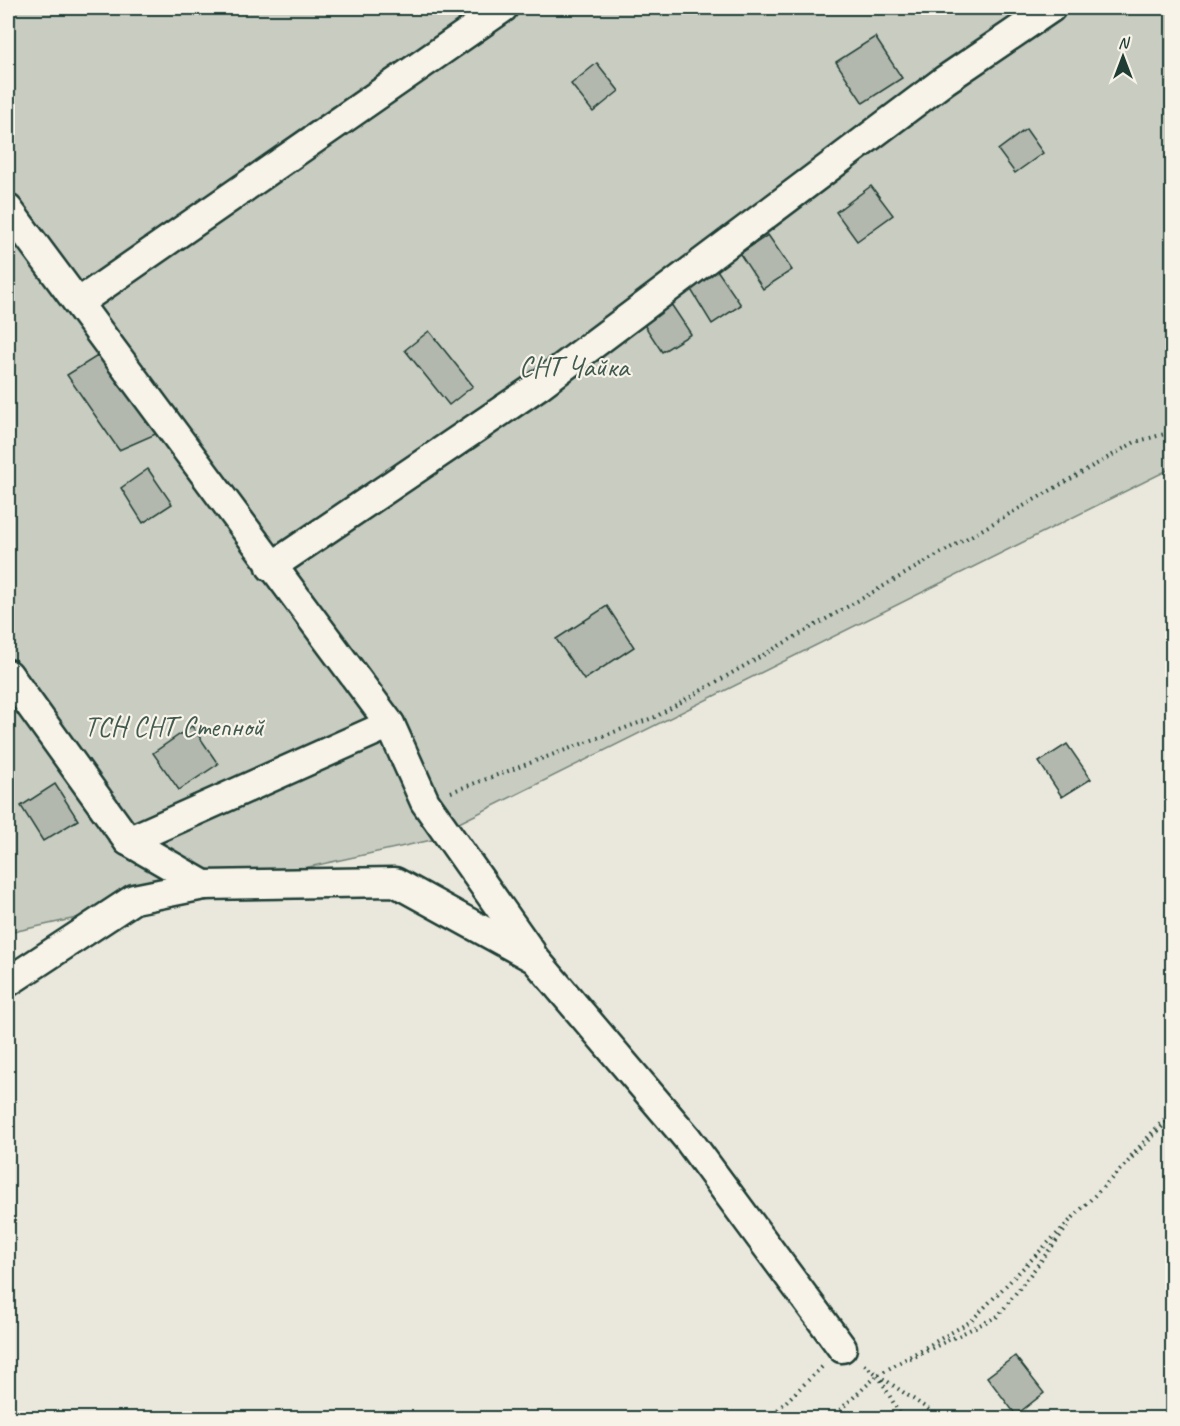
<svg xmlns="http://www.w3.org/2000/svg" width="1180" height="1426" font-family="Caveat,sans-serif">
  <style>
    .green { fill: #c8ccc1; stroke: #74847a; stroke-width: 1.5 }
    .building { fill: #b2b8ae; stroke: #1f3d34; stroke-width: 1.5 }
    .lines { fill: none; stroke-linecap: round; stroke-linejoin: round }
    .minor-casing { stroke: #1f3d34; stroke-width: 33 }
    .path { stroke: #1f3d34; stroke-width: 4; stroke-dasharray: 1.5 4.5; stroke-linecap: butt }
    .minor { stroke: #f7f3e8; stroke-width: 28 }
    .labels { text-anchor: middle; dominant-baseline: central; stroke-width: 4.5; stroke-linejoin: round; paint-order: stroke }
    .park-label { font-size: 28px; fill: #415a50; stroke: #f7f3e8 }
  </style>
  <rect width="100%" height="100%" fill="#eae8dd"/>
  <filter id="ink" filterUnits="userSpaceOnUse"><feTurbulence type="fractalNoise" baseFrequency=".0167" numOctaves="2"/><feDisplacementMap in="SourceGraphic" scale="12" xChannelSelector="R" yChannelSelector="G"/><feConvolveMatrix kernelMatrix="1 2 1 2 8 2 1 2 1" color-interpolation-filters="sRGB"/></filter>
  <g filter="url(#ink)">
    <g class="green">
      <polygon points="8,8 1172,8 1172,468 457,824 8,184"/>
      <polygon points="8,209 459,834 8,933"/>
    </g>
    <g class="building">
      <polygon points="875,37 902,78 863,103 836,62"/>
      <polygon points="597,63 619,91 593,112 571,84"/>
      <polygon points="1026,129 1043,153 1015,173 998,150"/>
      <polygon points="871,186 893,215 857,241 836,212"/>
      <polygon points="768,235 792,270 763,289 740,254"/>
      <polygon points="717,270 741,305 712,324 690,288"/>
      <polygon points="667,298 691,334 662,352 639,317"/>
      <polygon points="429,331 473,386 449,405 405,350"/>
      <polygon points="99,355 158,433 119,450 67,375"/>
      <polygon points="148,469 172,504 143,523 121,488"/>
      <polygon points="607,606 634,647 584,680 556,639"/>
      <polygon points="192,726 218,764 179,790 153,753"/>
      <polygon points="1067,744 1091,779 1062,797 1039,762"/>
      <polygon points="55,784 78,820 43,841 21,806"/>
      <polygon points="1015,1356 1044,1393 1016,1415 987,1377"/>
    </g>
    <g class="lines">
      <defs>
        <g id="minor">
          <polyline points="8,209 390,724 425,802 531,952"/>
          <polyline points="78,303 503,8"/>
          <polyline points="271,567 538,386 945,80 1051,8"/>
          <polyline points="8,674 128,841 204,885"/>
          <polyline points="128,841 390,724"/>
          <polyline points="8,982 134,899 204,885 395,882 535,959 687,1138 842,1348"/>
        </g>
      </defs>
      <use href="#minor" class="minor-casing"/>
      <g class="path">
        <polyline points="451,792 655,717 1135,442 1172,432"/>
        <polyline points="1131,1156 1172,1111"/>
        <polyline points="910,1359 998,1316 1068,1226"/>
        <polyline points="864,1365 878,1375 971,1321 1172,1117"/>
        <polyline points="878,1375 941,1418"/>
        <polyline points="878,1375 902,1418"/>
        <polyline points="769,1418 822,1367"/>
        <polyline points="831,1418 879,1374"/>
      </g>
      <use href="#minor" class="minor"/>
    </g>
  </g>
  <g class="labels">
    <g class="park-label">
      <text x="574" y="366">СНТ Чайка</text>
      <text x="174" y="726">ТСН СНТ Степной</text>
    </g>
  </g>
  <rect width="1180" height="1426" fill="none" stroke="#f7f3e8" stroke-width="30"/>
  <rect x="15" y="15" width="1150" height="1396" fill="none" stroke="#1f3d34" stroke-width="2" filter="url(#ink)"/>
  <g transform="translate(1123 57)" stroke="#f7f3e8" stroke-width="4.5" paint-order="stroke">
  <path d="M0-4.5L10 22L0 15L-10 22Z" fill="#1f3d34"/>
  <text y="-9" font-size="16" font-weight="bold" text-anchor="middle" fill="#1f3d34">N</text>
  </g>
</svg>
